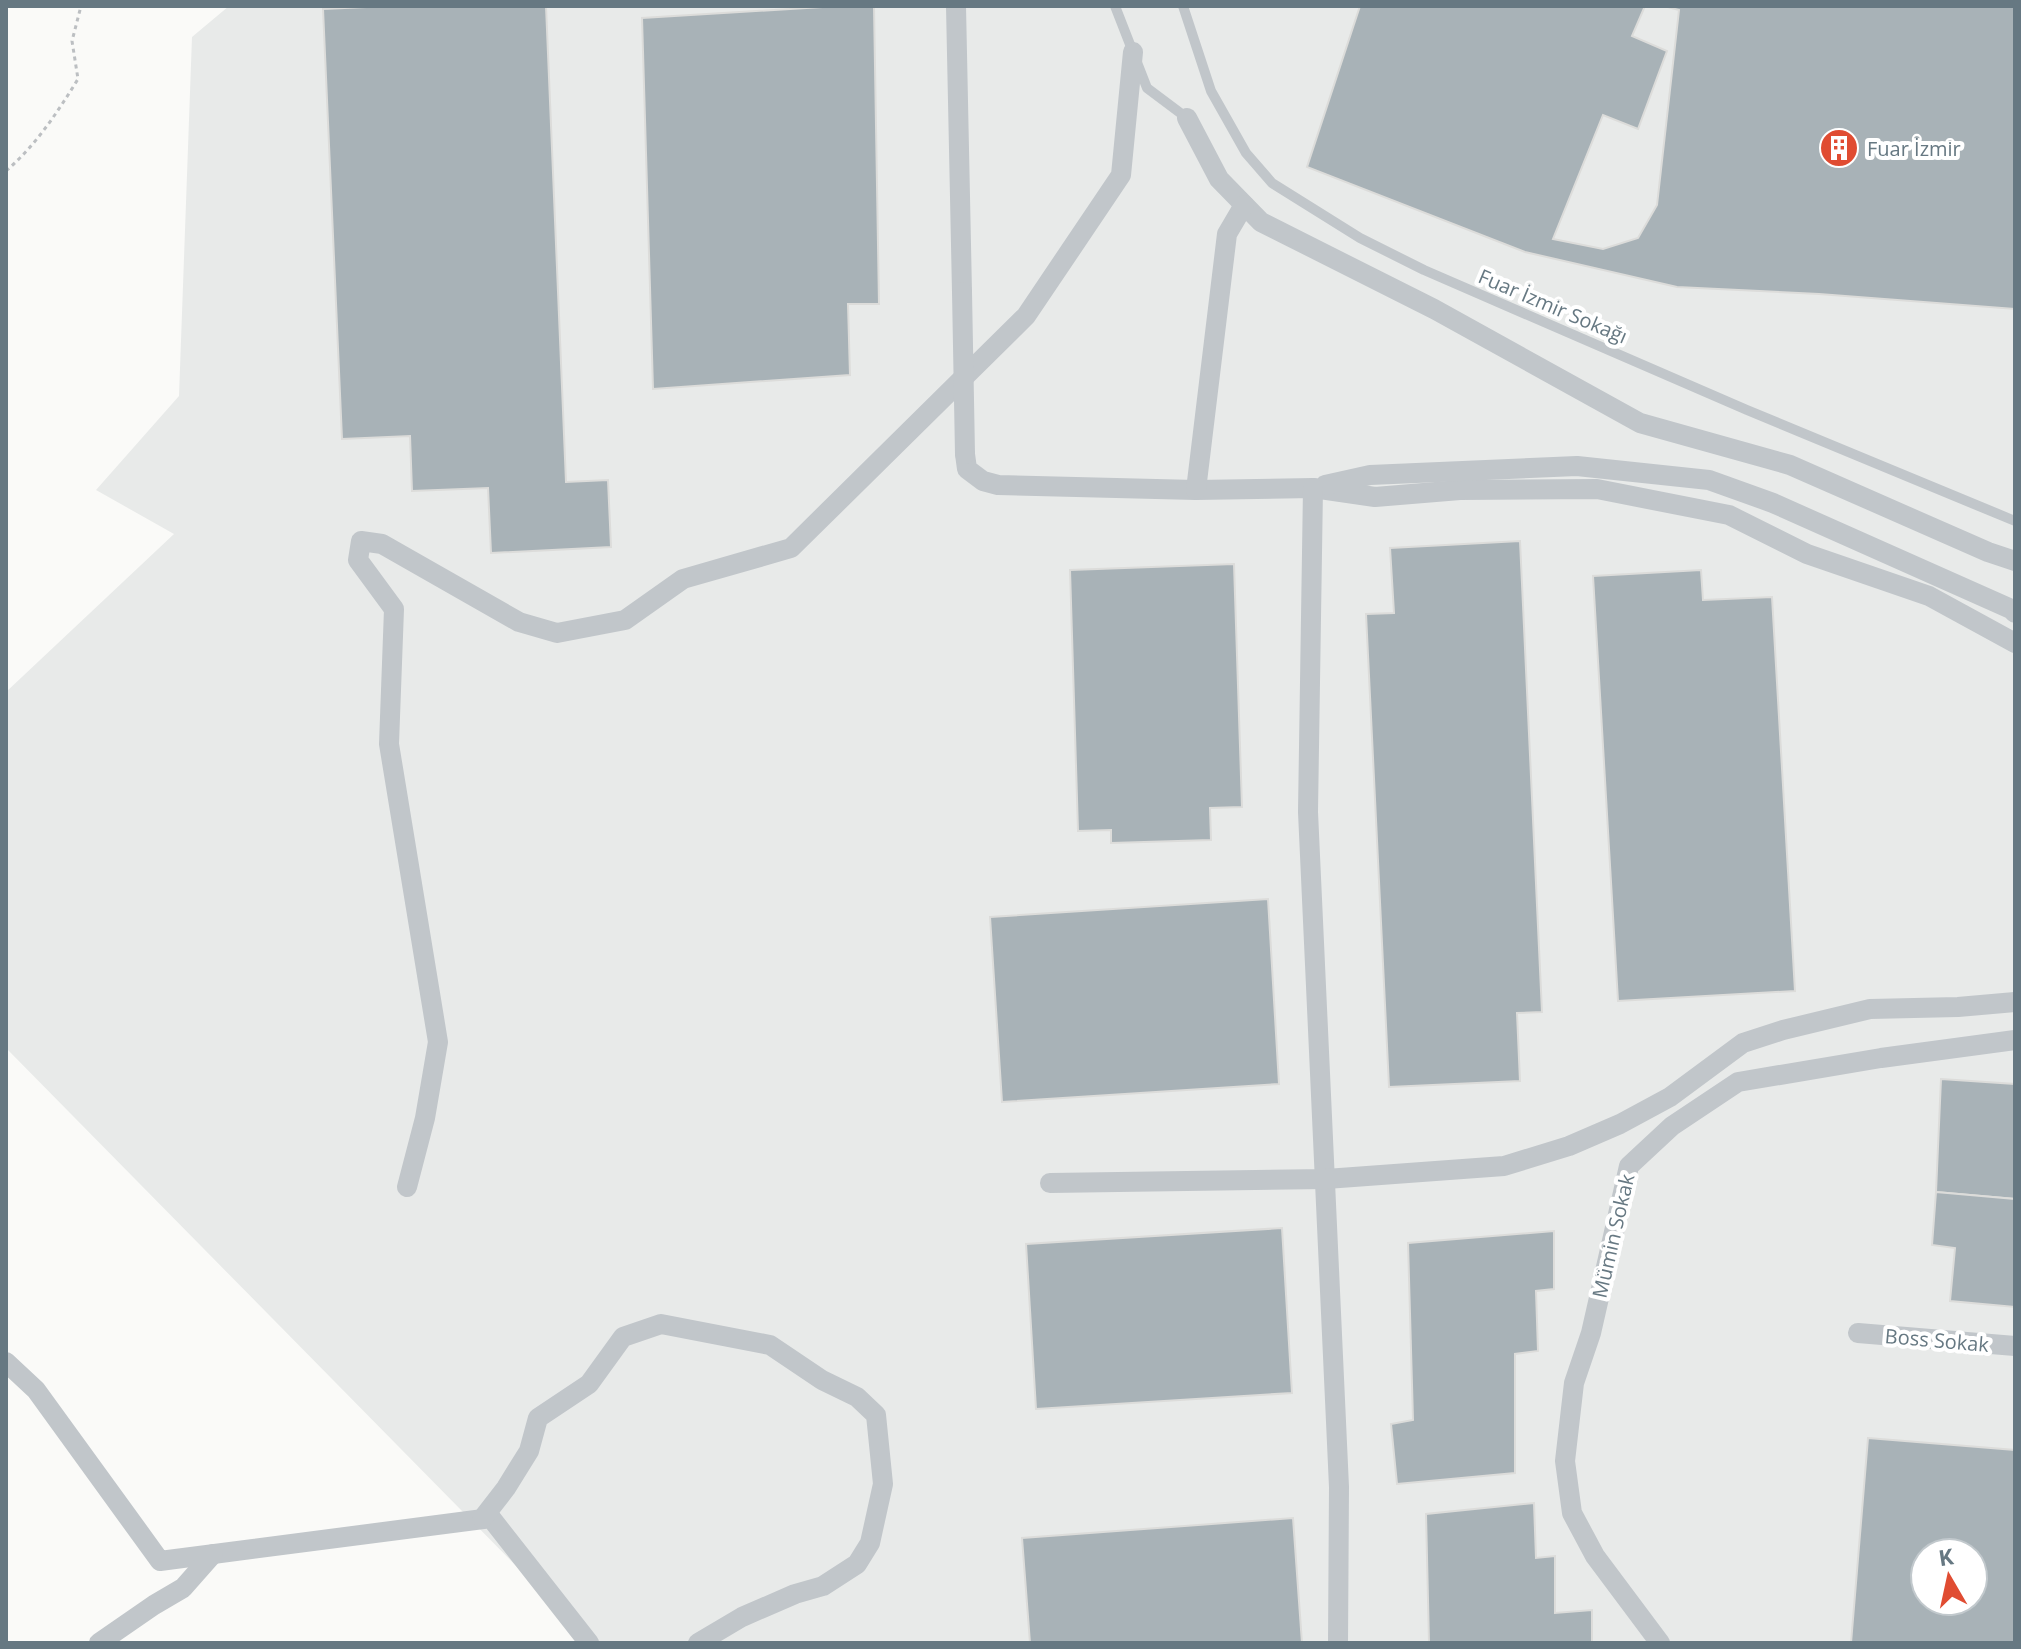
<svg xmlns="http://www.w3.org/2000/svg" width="2021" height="1649" font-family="'Open Sans',sans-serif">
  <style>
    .built { fill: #e8eae9; fill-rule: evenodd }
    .building { fill: #a8b2b7; stroke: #dcdcda; stroke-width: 2; fill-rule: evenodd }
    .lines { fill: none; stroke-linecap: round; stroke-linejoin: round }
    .path { stroke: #bcbfc2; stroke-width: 3; stroke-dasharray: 4 4; stroke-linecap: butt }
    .service { stroke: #c1c6ca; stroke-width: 10 }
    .minor { stroke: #c1c6ca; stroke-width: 20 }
    .minor-bridge { stroke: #c1c6ca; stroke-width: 20 }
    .labels { text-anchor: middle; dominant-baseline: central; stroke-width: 8; stroke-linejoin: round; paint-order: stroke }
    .poi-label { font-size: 20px; fill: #667882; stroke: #fff; text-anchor: start }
    .street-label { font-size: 20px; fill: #667882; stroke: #fff }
  </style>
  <rect width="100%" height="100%" fill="#fafaf8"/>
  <path class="built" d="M 229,6 L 2015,6 L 2015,1643 L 592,1643 L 6,1048 L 6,692 L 174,534 L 96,490 L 179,396 L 192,37 ZM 1925,1553 L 1973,1553 L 1973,1601 L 1925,1601 Z"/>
  <g class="building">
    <polygon points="388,6 546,6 566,482 608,480 611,547 491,553 488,488 412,491 410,436 342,439 323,9"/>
    <polygon points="839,6 874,6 879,304 848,304 850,375 653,389 642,18"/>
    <polygon points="1360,6 1645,6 1632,36 1667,51 1638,129 1603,115 1553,239 1603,249 1638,238 1657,205 1679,10 1664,6 2015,6 2015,309 1819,294 1677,287 1525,252 1307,167"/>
    <polygon points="1520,541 1542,1012 1517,1013 1520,1081 1389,1087 1366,614 1394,613 1390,548"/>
    <polygon points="1234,564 1242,807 1210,808 1211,840 1111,843 1111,830 1078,831 1070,570"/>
    <polygon points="1701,570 1703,600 1772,597 1795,991 1618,1001 1593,576"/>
    <polygon points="1268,899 1279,1084 1002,1102 990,917"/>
    <polygon points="1941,1079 2015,1084 2015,1199 1936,1192"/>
    <polygon points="1936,1192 2015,1199 2015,1307 1950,1301 1955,1248 1932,1245"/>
    <polygon points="1282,1228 1292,1393 1036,1409 1026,1244"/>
    <polygon points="1554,1231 1554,1289 1536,1291 1538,1351 1515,1354 1515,1473 1397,1484 1391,1424 1413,1420 1408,1243"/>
    <path d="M 1868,1438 L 2015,1450 L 2015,1643 L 1851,1643 ZM 1925,1553 L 1973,1553 L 1973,1601 L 1925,1601 Z"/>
    <polygon points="1534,1503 1536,1558 1555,1556 1555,1613 1592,1610 1592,1643 1429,1643 1426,1514"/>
    <polygon points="1293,1518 1302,1643 1030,1643 1022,1538"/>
  </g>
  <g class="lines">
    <path class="path" d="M 6,171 C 36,145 57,113 78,79 L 72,41 L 81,6"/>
    <g class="service">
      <polyline points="1115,6 1147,88 1187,118"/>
      <polyline points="1183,6 1211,91 1246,153 1272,183 1360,238 1424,270 1747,410 2015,521"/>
    </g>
    <g class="minor">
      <polyline points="956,6 962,292"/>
      <polyline points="1187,118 1219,179 1261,222 1434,309 1640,423 1790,465 1988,552 2015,561"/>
      <polyline points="965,454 967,469 983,481 998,485 1196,490 1313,488 1375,497 1460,490 1597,489 1729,515 1807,554 1929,596 2015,643"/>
      <polyline points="1325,485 1370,475 1577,466 1709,480 1773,503 2011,609 2015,613"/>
      <polyline points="1313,488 1308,812 1339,1487 1338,1643"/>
      <polyline points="1196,490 1227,234 1244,205"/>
      <polyline points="1050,1183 1326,1179 1504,1166 1569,1146 1620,1124 1670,1097 1743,1043 1783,1030 1870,1009 1958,1007 2015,1002"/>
      <polyline points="407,1187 425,1118 438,1042 389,744 394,609 358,560 361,541 382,544 519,622 557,633 625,620 683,579 791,548 1026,316 1121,175 1133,52"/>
      <polyline points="1858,1333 2015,1346"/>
      <polyline points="6,1362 36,1390 160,1561 491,1518 589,1643"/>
      <polyline points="482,1519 506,1488 529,1451 538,1418 589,1384 623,1337 661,1324 770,1345 822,1380 857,1397 876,1415 883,1484 870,1543 857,1564 823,1586 795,1594 742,1617 698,1643"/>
      <polyline points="99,1643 154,1605 183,1588 213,1554"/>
      <polyline points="1660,1643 1595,1556 1572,1513 1565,1461 1574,1383 1591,1333 1629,1166 1672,1126 1738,1082 1881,1058 2015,1040"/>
    </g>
    <polyline class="minor-bridge" points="962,292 965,454"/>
  </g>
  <defs>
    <symbol id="building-disc" viewBox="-11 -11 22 22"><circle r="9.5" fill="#e04c32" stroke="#fff"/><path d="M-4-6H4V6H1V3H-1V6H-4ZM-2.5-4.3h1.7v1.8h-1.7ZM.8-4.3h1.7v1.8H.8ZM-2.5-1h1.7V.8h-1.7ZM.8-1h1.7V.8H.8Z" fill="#fff"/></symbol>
  </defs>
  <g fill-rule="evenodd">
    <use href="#building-disc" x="1817" y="126" width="44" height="44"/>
  </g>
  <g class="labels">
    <g class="poi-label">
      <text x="1867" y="148">Fuar İzmir</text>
    </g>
    <g class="street-label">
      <text transform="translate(1553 306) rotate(23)">Fuar İzmir Sokağı</text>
      <text transform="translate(1613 1236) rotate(-77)">Mümin Sokak</text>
      <text transform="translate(1937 1340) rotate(5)">Boss Sokak</text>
    </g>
  </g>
  <rect width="2021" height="1649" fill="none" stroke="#667882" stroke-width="16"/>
  <g transform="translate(1949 1577) rotate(351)"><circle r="38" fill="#ffffff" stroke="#c2c9cd" stroke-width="2"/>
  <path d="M0-6L14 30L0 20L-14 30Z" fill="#e04c32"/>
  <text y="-12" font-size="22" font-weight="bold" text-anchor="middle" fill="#667882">K</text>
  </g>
</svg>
